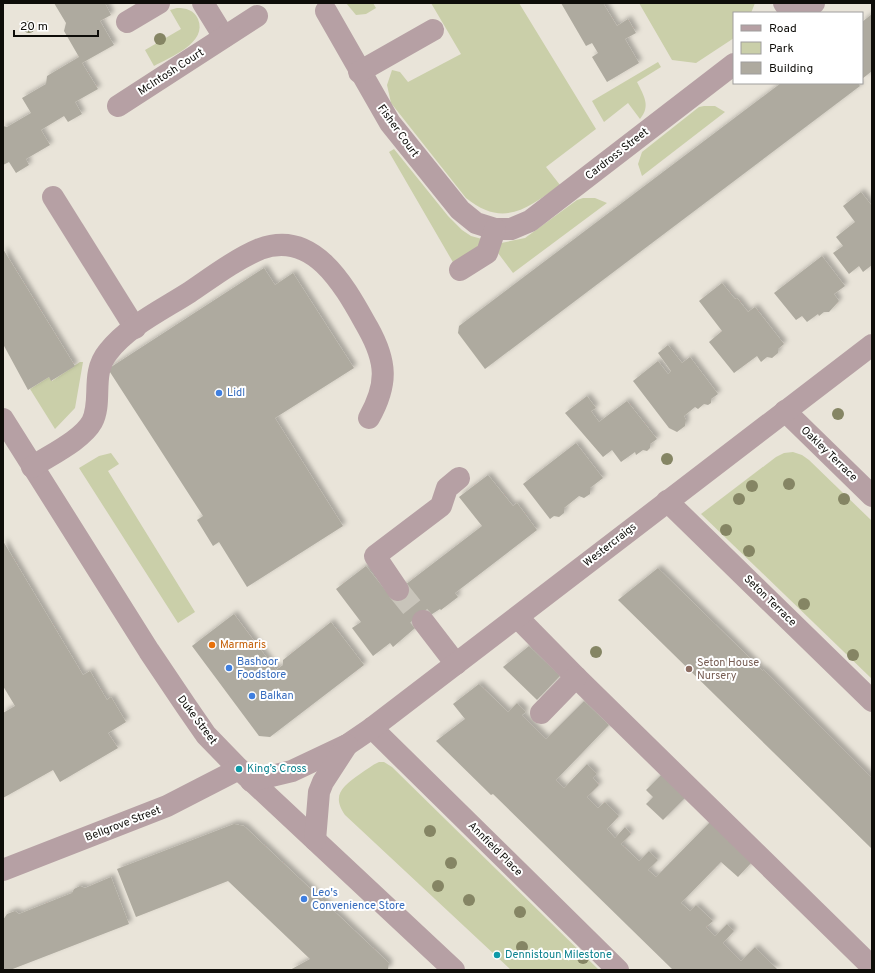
<svg xmlns="http://www.w3.org/2000/svg" width="875" height="973" font-family="Overpass,sans-serif">
  <style>
    .green { fill: #cacfa9 }
    .building { fill: #aeaa9f; filter: url(#shadow) }
    .lines { fill: none; stroke-linecap: round; stroke-linejoin: round }
    .minor-tunnel { stroke: #c8c4ba; stroke-width: 22; stroke-dasharray: 22 11; stroke-linecap: butt }
    .minor { stroke: #b6a0a4; stroke-width: 22 }
    .tree { fill: #858564 }
    .shop-dot { fill: #3f7fe0; stroke: #fff; stroke-width: 1.5 }
    .food-dot { fill: #e8710a; stroke: #fff; stroke-width: 1.5 }
    .education-dot { fill: #8d6e63; stroke: #fff; stroke-width: 1.5 }
    .culture-dot { fill: #0f9aa8; stroke: #fff; stroke-width: 1.5 }
    .labels { text-anchor: middle; dominant-baseline: central; stroke-width: 4; stroke-linejoin: round; paint-order: stroke }
    .street-label { font-size: 11px; fill: #0e0d09; stroke: #fff }
    .shop-label { font-size: 11px; fill: #366cbe; stroke: #fff; text-anchor: start }
    .food-label { font-size: 11px; fill: #c56008; stroke: #fff; text-anchor: start }
    .education-label { font-size: 11px; fill: #785e54; stroke: #fff; text-anchor: start }
    .culture-label { font-size: 11px; fill: #0d838f; stroke: #fff; text-anchor: start }
  </style>
  <defs>
    <filter id="shadow"><feDropShadow dx="3.5" dy="-3.5" stdDeviation="2" flood-color="#0004"/></filter>
  </defs>
  <rect width="100%" height="100%" fill="#e9e4d9"/>
  <g class="green">
    <polygon points="346,3 373,3 376,8 366,14 356,15"/>
    <path d="M 431,3 L 519,3 L 596,129 L 546,167 L 560,185 C 527,209 503,228 466,198 L 391,103 L 387,85 L 392,70 L 400,72 L 408,82 L 461,54 Z"/>
    <polygon points="639,3 755,3 751,13 734,13 734,38 696,63 672,60"/>
    <path d="M 177,8 C 186,8 194,10 198,19 C 208,43 170,57 154,66 L 145,50 L 181,29 L 170,10 Z"/>
    <path d="M 658,62 L 661,67 L 637,82 C 644,96 651,106 640,119 L 628,103 L 604,122 L 592,101 Z"/>
    <polygon points="704,106 715,106 725,112 642,176 638,164 642,152 699,107"/>
    <polygon points="394,149 448,216 462,230 471,236 482,239 481,244 454,264 389,152"/>
    <polygon points="583,198 595,198 607,203 513,273 498,253 501,243 525,238 577,200"/>
    <polygon points="80,362 83,362 75,408 55,429 30,389 49,377 52,381"/>
    <polygon points="793,452 802,455 809,460 872,521 872,679 701,514 776,457 784,453"/>
    <polygon points="111,453 119,464 108,471 195,612 178,623 79,468 99,456"/>
    <path d="M 379,762 L 384,762 L 392,767 L 599,970 L 511,970 L 345,815 C 331,795 343,786 360,774 C 366,770 372,765 379,762 Z"/>
  </g>
  <g class="building">
    <polygon points="54,3 105,3 111,15 100,21 114,45 82,63 98,89 75,102 82,114 68,122 64,116 41,130 50,145 26,159 29,165 16,173 9,162 3,165 3,126 7,127 31,113 22,98 46,84 47,76 79,57 64,31 66,23"/>
    <polygon points="561,3 603,3 617,26 628,19 636,33 625,39 639,63 607,82 592,57 598,53 592,43 586,46"/>
    <polygon points="872,14 872,71 862,79 862,22"/>
    <polygon points="781,83 858,83 860,86 485,369 458,333 459,326"/>
    <polygon points="861,192 872,206 872,265 863,272 859,266 849,274 833,253 843,246 836,237 855,222 843,206"/>
    <polygon points="3,249 75,366 51,381 49,377 28,390 3,344"/>
    <polygon points="822,256 845,286 834,294 839,301 829,312 824,312 819,316 818,314 807,322 802,316 796,320 774,293"/>
    <polygon points="264,268 275,285 293,273 354,368 275,418 343,526 247,587 219,542 213,546 197,520 203,516 108,369"/>
    <polygon points="722,283 735,299 737,298 748,312 755,307 784,344 778,349 778,353 772,358 767,357 761,362 757,356 734,373 709,342 722,331 699,301"/>
    <polygon points="668,345 682,363 690,357 718,394 711,399 711,403 708,405 704,404 698,409 695,407 684,416 686,420 685,426 677,432 669,428 633,381 658,361 668,374 671,371 658,353"/>
    <polygon points="587,396 596,408 591,411 599,422 627,401 657,439 650,444 650,448 647,451 643,450 636,455 635,452 621,462 612,450 603,457 565,413"/>
    <polygon points="576,443 603,478 590,488 590,494 584,498 579,496 564,508 564,513 559,517 554,516 550,519 523,484"/>
    <polygon points="488,475 513,506 517,503 537,530 455,593 458,597 441,610 440,609 429,616 393,647 390,643 373,656 352,628 361,622 336,589 366,566 390,596 405,585 482,526 459,497"/>
    <polygon points="3,541 83,675 90,671 107,700 111,697 126,722 108,733 118,748 60,782 53,770 3,798 3,713 15,706 3,686"/>
    <polygon points="658,568 763,671 763,669 872,778 872,849 618,600"/>
    <polygon points="234,614 276,670 283,665 283,660 331,622 364,665 270,737 259,736 192,646"/>
    <polygon points="529,646 560,676 537,700 503,667"/>
    <polygon points="479,684 508,712 517,703 526,712 522,715 546,739 584,701 609,725 556,780 564,788 587,764 597,774 593,778 599,785 587,797 598,808 605,802 619,816 607,829 615,838 625,827 631,834 621,844 639,861 649,851 658,860 648,870 656,877 711,821 752,862 738,877 721,862 681,903 690,911 696,905 713,921 706,927 715,936 727,924 734,931 723,943 741,961 755,947 778,970 673,970 493,794 491,795 436,741 465,719 453,704"/>
    <polygon points="661,775 685,798 663,820 646,804 653,797 646,790"/>
    <polygon points="234,824 244,826 389,963 388,970 290,970 310,959 228,881 136,917 117,869"/>
    <polygon points="111,877 129,924 10,970 3,970 3,920 7,914 15,911 19,914 72,893 74,889 80,886 85,888"/>
  </g>
  <g class="lines">
    <polyline class="minor-tunnel" points="398,590 423,621"/>
    <g class="minor">
      <polyline points="203,3 224,37"/>
      <polyline points="784,3 791,13"/>
      <polyline points="326,11 390,123 460,210 476,223 495,229 511,229 530,221 734,64"/>
      <polyline points="801,13 814,3"/>
      <polyline points="127,22 159,3"/>
      <polyline points="359,72 433,30"/>
      <polyline points="118,106 257,16"/>
      <polyline points="53,197 135,328"/>
      <polyline points="460,270 487,253 495,229"/>
      <polyline points="785,411 872,496"/>
      <polyline points="3,419 149,651 186,706 206,735 239,769 454,970"/>
      <path d="M 32,467 C 50,455 82,440 92,422 C 103,401 90,374 108,352 C 128,326 162,310 190,292 C 212,277 236,259 260,249 C 315,228 346,289 368,328 C 387,362 388,384 369,418"/>
      <polyline points="667,501 872,701"/>
      <polyline points="398,590 375,556 441,506 447,488 459,478"/>
      <polyline points="518,618 576,677 872,967"/>
      <polyline points="423,621 456,664"/>
      <polyline points="541,713 576,677"/>
      <polyline points="372,728 618,970"/>
      <polyline points="251,781 292,771 347,745 372,728 872,345"/>
      <polyline points="315,840 319,792 323,782 347,745"/>
      <polyline points="3,870 167,806 239,769"/>
    </g>
  </g>
  <g class="tree">
    <circle cx="29" cy="27" r="6"/>
    <circle cx="160" cy="39" r="6"/>
    <circle cx="838" cy="414" r="6"/>
    <circle cx="667" cy="459" r="6"/>
    <circle cx="789" cy="484" r="6"/>
    <circle cx="752" cy="486" r="6"/>
    <circle cx="739" cy="499" r="6"/>
    <circle cx="844" cy="499" r="6"/>
    <circle cx="726" cy="530" r="6"/>
    <circle cx="749" cy="551" r="6"/>
    <circle cx="804" cy="604" r="6"/>
    <circle cx="596" cy="652" r="6"/>
    <circle cx="853" cy="655" r="6"/>
    <circle cx="430" cy="831" r="6"/>
    <circle cx="451" cy="863" r="6"/>
    <circle cx="438" cy="886" r="6"/>
    <circle cx="469" cy="900" r="6"/>
    <circle cx="520" cy="912" r="6"/>
    <circle cx="522" cy="947" r="6"/>
    <circle cx="583" cy="958" r="6"/>
  </g>
  <g class="shop-dot">
    <circle cx="219" cy="393" r="4"/>
    <circle cx="229" cy="668" r="4"/>
    <circle cx="252" cy="696" r="4"/>
    <circle cx="304" cy="899" r="4"/>
  </g>
  <circle class="food-dot" cx="212" cy="645" r="4"/>
  <circle class="education-dot" cx="689" cy="669" r="4"/>
  <g class="culture-dot">
    <circle cx="239" cy="769" r="4"/>
    <circle cx="497" cy="955" r="4"/>
  </g>
  <g class="labels">
    <g class="street-label">
      <text transform="translate(171 72) rotate(-33)">McIntosh Court</text>
      <text transform="translate(398 131) rotate(54)">Fisher Court</text>
      <text transform="translate(617 154) rotate(-38)">Cardross Street</text>
      <text transform="translate(829 454) rotate(44)">Oakley Terrace</text>
      <text transform="translate(610 545) rotate(-38)">Westercraigs</text>
      <text transform="translate(770 601) rotate(44)">Seton Terrace</text>
      <text transform="translate(197 720) rotate(53)">Duke Street</text>
      <text transform="translate(123 824) rotate(-21)">Bellgrove Street</text>
      <text transform="translate(495 849) rotate(45)">Annfield Place</text>
    </g>
    <g class="shop-label">
      <text x="227" y="393">Lidl</text>
      <text x="237" y="662">Bashoor<tspan x="237" dy="13">Foodstore</tspan></text>
      <text x="260" y="696">Balkan</text>
      <text x="312" y="893">Leo's<tspan x="312" dy="13">Convenience Store</tspan></text>
    </g>
    <g class="food-label">
      <text x="220" y="645">Marmaris</text>
    </g>
    <g class="education-label">
      <text x="697" y="663">Seton House<tspan x="697" dy="13">Nursery</tspan></text>
    </g>
    <g class="culture-label">
      <text x="247" y="769">King’s Cross</text>
      <text x="505" y="955">Dennistoun Milestone</text>
    </g>
  </g>
  <rect width="875" height="973" fill="none" stroke="#0e0d09" stroke-width="8"/>
  <rect x="733" y="12" width="130" height="72" fill="#ffffff" stroke="#9f9e9d"/>
  <rect x="741" y="25" width="20" height="6" fill="#b6a0a4" stroke="#9f9e9d"/>
  <text x="769" y="32" font-size="12" fill="#0e0d09">Road</text>
  <rect x="741" y="42" width="20" height="12" fill="#cacfa9" stroke="#9f9e9d"/>
  <text x="769" y="52" font-size="12" fill="#0e0d09">Park</text>
  <rect x="741" y="62" width="20" height="12" fill="#aeaa9f" stroke="#9f9e9d"/>
  <text x="769" y="72" font-size="12" fill="#0e0d09">Building</text>
  <path d="M14 30v6h84v-6" fill="none" stroke="#0e0d09" stroke-width="2"/>
  <text x="20" y="30" font-size="12" fill="#0e0d09" stroke="#ffffff" stroke-width="3" paint-order="stroke">20 m</text>
</svg>
